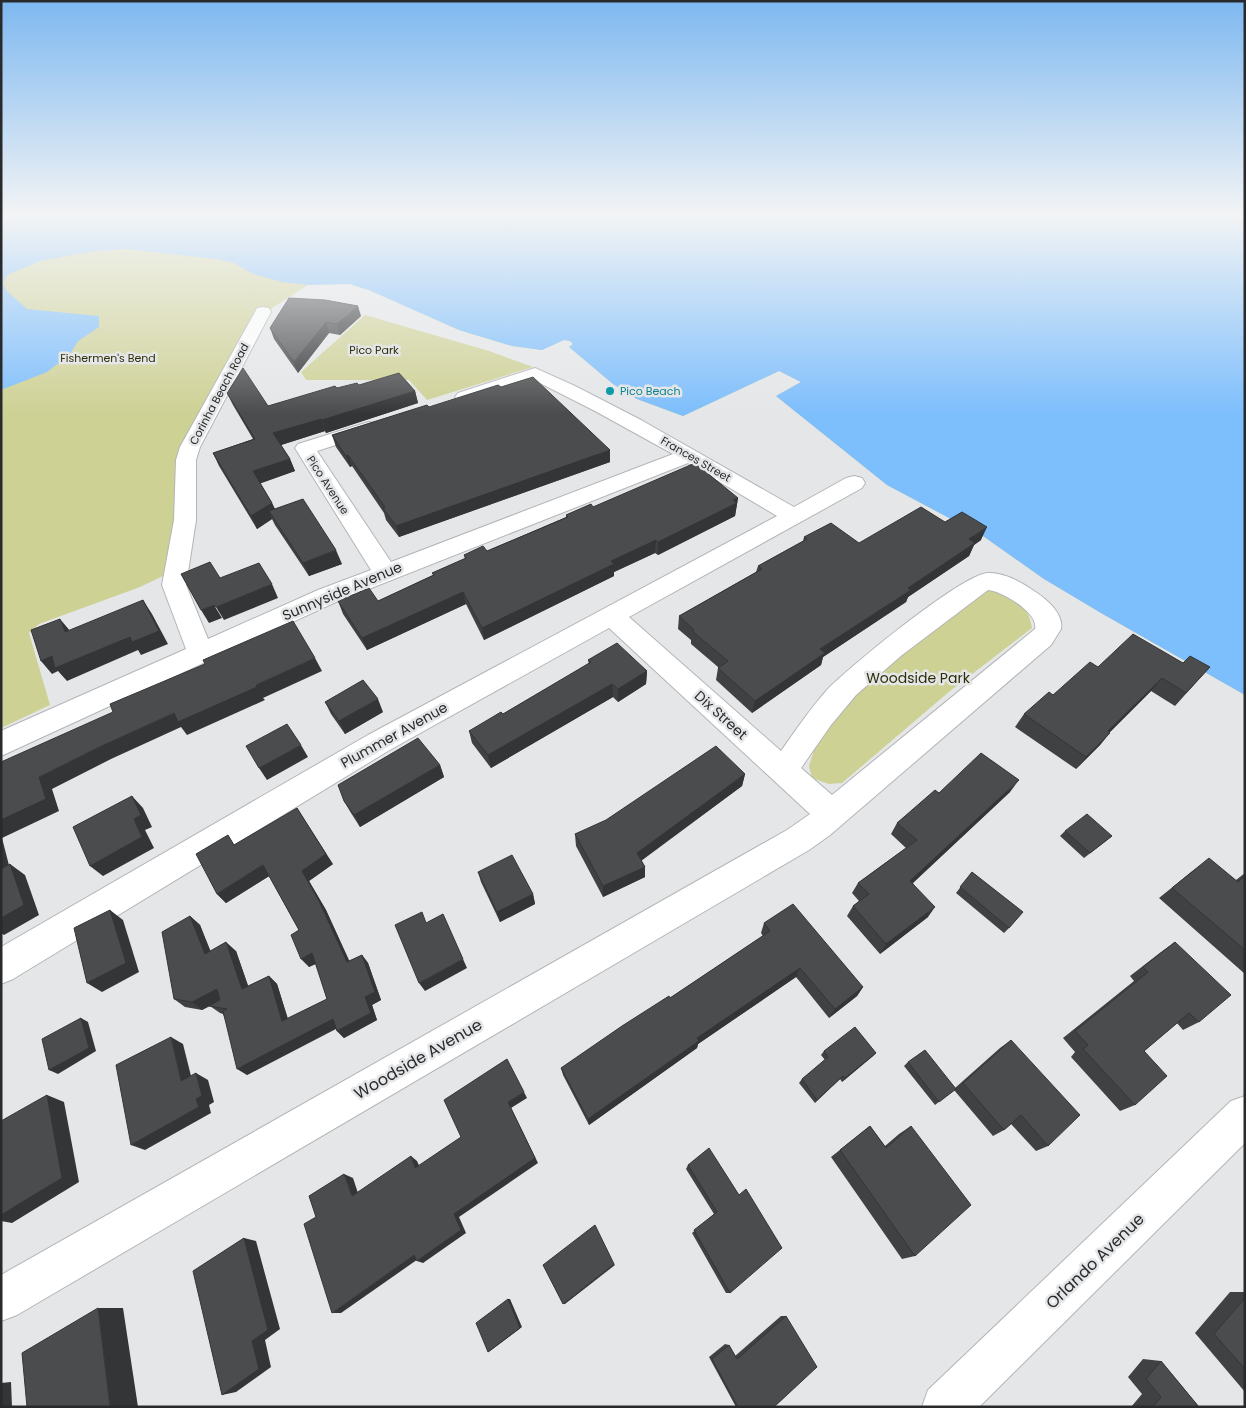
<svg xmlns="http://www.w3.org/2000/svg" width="1246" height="1408" font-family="Poppins,sans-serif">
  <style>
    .green { fill: #ced194 }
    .water { fill: #7dbefc }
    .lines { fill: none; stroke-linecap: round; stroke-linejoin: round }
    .minor-casing { stroke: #b3b5b7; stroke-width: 2 }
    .minor { fill: #fff; fill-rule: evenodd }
    .wall { fill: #404143 }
    .shaded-wall { fill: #343537 }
    .building { fill: #4b4c4e; stroke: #343537 }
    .culture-dot { fill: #0f9aa8; stroke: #e5e6e8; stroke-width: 2 }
    .labels { text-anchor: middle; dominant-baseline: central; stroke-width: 5; stroke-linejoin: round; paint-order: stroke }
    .far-park-label { font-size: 11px; fill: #2e2f08; stroke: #e5e6e8 }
    .far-culture-label { font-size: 11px; fill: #0d838f; stroke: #e5e6e8; text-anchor: start }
    .far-street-label { font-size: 11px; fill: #292a2b; stroke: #e5e6e8 }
    .street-label { font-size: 14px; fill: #292a2b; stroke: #e5e6e8 }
    .park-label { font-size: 14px; fill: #2e2f08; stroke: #e5e6e8 }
    .near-street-label { font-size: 16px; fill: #292a2b; stroke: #e5e6e8 }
  </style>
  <rect width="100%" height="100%" fill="#e5e6e8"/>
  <g class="green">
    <polygon points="1,217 932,397 1245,695 1101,613 1044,579 983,536 887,485 776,396 801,382 779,371 683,416 637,399 613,384 569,347 573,344 570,341 564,340 542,350 512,346 459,330 369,290 349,284 308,285 272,308 212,393 180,507 165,575 140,587 39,624 29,633 50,705 1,728"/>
    <polygon points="365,315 489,351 533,367 427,400 409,380 306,380 301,372"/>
    <path d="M 987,590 C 1012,595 1028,602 1032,628 L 950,691 L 842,783 L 829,784 L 812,778 L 809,766 L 814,750 L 848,702 L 898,656 Z"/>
  </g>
  <polygon class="water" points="1,217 1245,217 1245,695 1101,613 1044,579 983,536 887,485 776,396 801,382 779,371 683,416 637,399 613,384 569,347 573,344 570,341 564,340 542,350 512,346 459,330 369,290 349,284 308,285 282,282 253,274 234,263 216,259 127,249 88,252 40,261 7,275 3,283 7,291 27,309 99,316 99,327 78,341 70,354 47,372 1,390"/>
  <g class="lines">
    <defs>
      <g id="minor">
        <path d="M 263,307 L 269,308 L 271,312 L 200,447 L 196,460 L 196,520 L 186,585 L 208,639 L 318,590 L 371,570 L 295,448 L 298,444 L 362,424 L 369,422 L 376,424 L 379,428 L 376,432 L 317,451 L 391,562 L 673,454 L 595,411 L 534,380 L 465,403 L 458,401 L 455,397 L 458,393 L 535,368 L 575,386 L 641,420 L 794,507 L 846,478 L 854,476 L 862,478 L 865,483 L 862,488 L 629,617 L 781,751 C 796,730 810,709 827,690 C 848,668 962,574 988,573 C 1003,572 1021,582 1034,591 C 1045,598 1064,613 1061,629 L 1051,645 L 830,835 L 809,850 L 17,1315 L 1,1321 L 1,1275 L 787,830 L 810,814 L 609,628 L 388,751 L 13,979 L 1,984 L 1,947 L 368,735 L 777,516 L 688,463 L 336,602 L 1,756 L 1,731 L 186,649 L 162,585 L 174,520 L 176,460 L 180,447 L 255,312 L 257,308 ZM 988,590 C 1002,591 1039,613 1035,629 L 832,795 L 801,768 L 831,725 L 856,695 L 902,655 Z"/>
        <polygon points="1245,1096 1245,1143 979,1407 922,1407 928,1390 1231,1101"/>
      </g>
    </defs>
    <use href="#minor" class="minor-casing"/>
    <use href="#minor" class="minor"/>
  </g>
  <g class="wall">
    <polygon points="361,316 340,335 329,333 298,373 274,339 270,328"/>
    <polygon points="359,385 415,391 418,403 326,433 325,431 281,445 290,459 295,471 260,483 272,503 275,509 342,564 309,576 275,525 272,519 257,529 219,466 213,453 253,439 233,405 227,393 268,406 337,388"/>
    <polygon points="501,387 610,462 399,537 386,520 384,513 352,466 350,467 336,447 332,435"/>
    <polygon points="738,498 735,516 658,555 655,553 614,572 614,576 484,640 466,604 367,650 343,614 338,601 378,601 433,575 432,573 465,559 464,555 487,551 566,517 566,515 593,507"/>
    <polygon points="945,522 981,540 974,545 969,556 908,597 906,602 823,657 821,665 752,713 716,680 718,668 718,667 691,644 691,640 678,629 679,616 756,572 758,566 803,541 804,537 859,543"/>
    <polygon points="588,660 647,671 646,684 618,702 613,697 491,768 472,743 469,731 503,714 589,664"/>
    <polygon points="1183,663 1210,667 1175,706 1151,691 1110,732 1100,745 1076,769 1015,727 1024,714 1053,695 1098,667"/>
    <polygon points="325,702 383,712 345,734 331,714"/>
    <polygon points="440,765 444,777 360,827 351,813 344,801"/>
    <polygon points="745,774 742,786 641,860 645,867 645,877 603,897 576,846 575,834"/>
    <polygon points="1010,792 913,883 928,917 880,954 847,916 853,906 859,901 852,893 858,883 906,848 891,834 897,823 939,793"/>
    <polygon points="1065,831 1112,836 1106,841 1084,858 1060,836"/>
    <polygon points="236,844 333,864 309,881 326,910 349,961 362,955 368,963 381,1000 372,1005 377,1020 344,1038 337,1031 336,1029 247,1075 223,1014 220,1013 210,1006 202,1010 185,1007 174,999 190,916 200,925 210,951 236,951 248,986 269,976 277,984 288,1019 327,999 316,964 309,967 299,930 269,876 226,903 217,894"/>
    <polygon points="1195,869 1236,880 1245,873 1245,974 1159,898"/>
    <polygon points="478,872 533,894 535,904 500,922 481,882"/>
    <polygon points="972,872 1009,928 1004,933 956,893"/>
    <polygon points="764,923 863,987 857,996 829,1018 796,977 698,1044 697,1048 589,1125 563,1075 561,1068 670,998 763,936 761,933"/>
    <polygon points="1175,942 1199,1022 1183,1030 1177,1023 1144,1051 1135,1105 1120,1111 1071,1057 1075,1052 1063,1038 1134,981 1130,976 1161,952"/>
    <polygon points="1011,1040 1048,1146 1036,1151 1011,1124 1004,1130 993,1136 954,1090 935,1105 904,1066 908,1062 955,1088 1000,1048"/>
    <polygon points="824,1051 876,1053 842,1082 840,1079 815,1103 799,1083 802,1079 825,1060 821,1055"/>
    <polygon points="870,1126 885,1146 899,1134 911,1126 915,1256 902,1259 831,1157"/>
    <polygon points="688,1165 739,1195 730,1293 726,1293 692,1233 714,1214 686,1169"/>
    <polygon points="1230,1292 1245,1292 1245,1392 1195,1333"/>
    <polygon points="781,1316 786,1316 774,1407 736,1407 709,1357 725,1344 729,1345 735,1356"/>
    <polygon points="1143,1359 1161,1361 1199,1407 1131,1407 1142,1394 1128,1377"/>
  </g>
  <g class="shaded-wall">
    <polygon points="358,306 361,316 340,335 337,324"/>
    <polygon points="326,322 329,333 298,373 294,362"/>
    <polygon points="415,391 418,403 326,433 322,420"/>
    <polygon points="321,419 325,431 278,446 273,433"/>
    <polygon points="610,450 610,462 399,537 396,526"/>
    <polygon points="348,455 352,466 350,467 346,456"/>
    <polygon points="290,459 295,471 259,484 253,471"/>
    <polygon points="738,498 735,516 658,555 658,542"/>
    <polygon points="272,503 278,516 269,511 272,519 257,529 251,516"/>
    <polygon points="987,527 981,540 974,545 969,556 908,597 906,602 823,657 821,665 752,713 755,701 820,649 908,588 969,539"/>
    <polygon points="656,540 655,553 614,572 614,576 484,640 482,628 611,561"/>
    <polygon points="336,550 342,564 309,576 303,563"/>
    <polygon points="272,584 278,598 224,620 216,607"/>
    <polygon points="463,592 466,604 367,650 362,638"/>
    <polygon points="143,600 152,614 168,644 141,655 138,650 67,681 58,671 52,674 41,661"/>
    <polygon points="214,605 222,618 209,623 201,610"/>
    <polygon points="60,619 71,632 65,632"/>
    <polygon points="315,658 322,671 263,698 265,700 187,735 181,727 111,759 52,789 59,811 2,838 13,881 1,873 1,820 39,777 99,747 174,713 256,685"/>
    <polygon points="647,671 646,684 618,702 618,689"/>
    <polygon points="1162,678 1151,691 1098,744 1108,731"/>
    <polygon points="612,684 613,697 491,768 488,755"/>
    <polygon points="378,699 383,712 345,734 339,721"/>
    <polygon points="1110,733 1100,745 1076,769 1086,757"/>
    <polygon points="301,745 308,757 267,780 259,768"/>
    <polygon points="440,765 444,777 360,827 354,815"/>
    <polygon points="745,774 742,786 637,864 637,853"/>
    <polygon points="1019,780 1010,792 903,892 910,881"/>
    <polygon points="132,796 143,808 152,827 145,830 154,848 103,876 90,866"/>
    <polygon points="297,808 333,864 309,881 326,910 354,971 347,962 302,871"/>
    <polygon points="10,864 25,875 39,915 4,935 1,933 1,918"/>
    <polygon points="263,865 271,875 226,903 217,894"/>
    <polygon points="645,867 645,877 603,897 603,886"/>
    <polygon points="533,894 535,904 500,922 497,912"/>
    <polygon points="935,907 928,917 880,954 886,944"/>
    <polygon points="110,910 123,920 139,972 102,992 87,983"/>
    <polygon points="190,916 200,925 215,962 205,954"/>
    <polygon points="226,942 236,951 252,997 242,989"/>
    <polygon points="312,953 320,961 309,967 301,959"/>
    <polygon points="362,955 368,963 381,1000 372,1005 377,1020 344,1038 337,1031 365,997"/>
    <polygon points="463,959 467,968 425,991 419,983"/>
    <polygon points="800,968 796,977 698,1044 697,1048 589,1125 588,1119 697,1038"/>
    <polygon points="269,976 277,984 291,1029 282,1021"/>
    <polygon points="863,987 857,996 829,1018 835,1009"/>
    <polygon points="217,989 227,996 202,1010 192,1002"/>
    <polygon points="81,1018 88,1022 96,1051 58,1074 49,1070"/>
    <polygon points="333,1019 340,1026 247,1075 237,1069"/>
    <polygon points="171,1037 183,1044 194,1088 181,1081"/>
    <polygon points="876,1053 872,1057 842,1082 845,1078"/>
    <polygon points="196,1073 208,1080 214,1102 209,1105 211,1113 145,1150 131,1145 196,1099"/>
    <polygon points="524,1092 527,1098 511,1108 538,1163 459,1217 466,1233 423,1263 417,1261 454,1214 508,1102"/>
    <polygon points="47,1095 64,1102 79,1182 12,1223 1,1221 1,1215"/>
    <polygon points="411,1156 417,1161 422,1172 415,1168"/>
    <polygon points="344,1174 353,1178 360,1199 352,1196"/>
    <polygon points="244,1238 256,1241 280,1329 265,1340 271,1367 236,1392 222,1395"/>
    <polygon points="414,1255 421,1257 341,1313 332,1313"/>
    <polygon points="614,1264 615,1265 565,1304 563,1304"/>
    <polygon points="508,1299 510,1299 522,1327 490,1351 488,1352"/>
    <polygon points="98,1308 123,1308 138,1407 110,1407"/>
    <polygon points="11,1382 12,1407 1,1407 1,1383"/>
  </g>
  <g class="building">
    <polygon points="289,298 325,300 358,306 337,324 326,322 294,362 270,328"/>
    <polygon points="243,368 268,406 335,386 337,388 357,383 359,385 399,373 415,391 322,420 321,419 273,433 290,459 253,471 272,503 251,516 213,453 255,439 227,393"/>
    <polygon points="533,377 610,450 396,526 383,508 385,507 348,455 346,456 332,435 427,405 429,407 498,385 501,387"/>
    <polygon points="695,463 738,498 733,500 737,503 658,542 656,540 611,561 614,564 482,628 463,592 362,638 338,601 369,588 378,601 434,575 432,573 466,558 464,555 483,546 487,551 568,517 566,515 591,504 593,507"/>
    <polygon points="303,499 336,550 303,563 269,511"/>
    <polygon points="921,507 945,522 962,512 987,527 969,539 975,543 908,588 911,590 820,649 825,653 755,701 718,668 728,661 692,631 694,630 679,616 762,569 758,566 807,539 804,537 831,523 859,543"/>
    <polygon points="210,562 220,578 259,563 272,584 216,607 214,605 201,610 181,574"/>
    <polygon points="143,600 159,631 132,642 130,637 55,668 52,656 41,661 31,630 60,619 65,632"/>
    <polygon points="293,621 315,658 256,685 257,687 178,722 174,713 99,747 39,777 46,799 1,820 1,762 113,712 110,704 205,664 203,660"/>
    <polygon points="1133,634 1183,663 1190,656 1210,667 1186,693 1162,678 1108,731 1110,733 1086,757 1024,714 1049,692 1053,695 1090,662 1098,667"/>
    <polygon points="617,643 647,671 618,689 612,684 488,755 469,731 501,712 503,714 591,662 588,660"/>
    <polygon points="363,680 378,699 339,721 325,702"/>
    <polygon points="287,724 301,745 259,768 246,746"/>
    <polygon points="418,738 440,765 354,815 344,801 338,785"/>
    <polygon points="716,746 745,774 637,853 645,867 603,886 575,834 606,820"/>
    <polygon points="981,753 1019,780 910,881 935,907 886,944 853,906 869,894 858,883 917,840 897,823 935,790 939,793"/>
    <polygon points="132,796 141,815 134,819 142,837 90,866 73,827"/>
    <polygon points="297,808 326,854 302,871 319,901 347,962 362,955 375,992 365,997 371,1013 337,1031 333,1019 237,1069 223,1011 227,1009 209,1006 220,1000 217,989 192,1002 174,999 162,932 190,916 205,954 226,942 242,989 269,976 282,1021 327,999 312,953 301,959 291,935 299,930 263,865 217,894 196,854 228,835 234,845"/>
    <polygon points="1087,814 1112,836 1090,853 1065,831"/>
    <polygon points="512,855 533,894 497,912 478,872"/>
    <polygon points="1209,858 1238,882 1245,876 1245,950 1172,888"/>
    <polygon points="10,864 24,905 1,918 1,869"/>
    <polygon points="972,872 1023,912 1009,928 960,887"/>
    <polygon points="793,904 863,987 835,1009 800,968 697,1038 699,1041 588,1119 561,1068 622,1026 669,996 670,998 770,931 764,923"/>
    <polygon points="110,910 126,963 87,983 74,928"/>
    <polygon points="422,912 426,923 443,914 463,959 419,983 395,925"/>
    <polygon points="1175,942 1231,995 1199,1022 1189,1013 1144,1051 1167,1076 1135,1105 1083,1049 1088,1045 1075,1031 1148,972 1143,967"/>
    <polygon points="81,1018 89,1048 49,1070 42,1039"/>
    <polygon points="855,1027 876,1053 845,1078 843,1076 817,1100 802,1079 828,1057 824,1051"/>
    <polygon points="171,1037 181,1081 196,1073 202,1096 196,1099 199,1107 131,1145 116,1065"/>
    <polygon points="1011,1040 1080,1115 1048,1146 1021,1115 1004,1130 963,1083"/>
    <polygon points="925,1050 956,1089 939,1102 908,1062"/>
    <polygon points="507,1059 524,1092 508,1102 535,1158 454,1214 461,1230 417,1261 414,1255 332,1313 304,1224 316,1217 309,1196 344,1174 352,1196 411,1156 415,1168 461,1137 444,1100"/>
    <polygon points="47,1095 62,1178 1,1215 1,1121"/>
    <polygon points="870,1126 886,1148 911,1126 971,1205 915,1256 840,1150"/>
    <polygon points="709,1148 739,1195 746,1189 782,1248 730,1293 694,1230 717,1212 688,1165"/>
    <polygon points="595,1225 614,1264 563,1304 543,1265"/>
    <polygon points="244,1238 268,1330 252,1341 259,1369 222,1395 193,1271"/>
    <polygon points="1245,1298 1245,1369 1214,1334"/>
    <polygon points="508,1299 520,1328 488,1352 476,1323"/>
    <polygon points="98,1308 110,1407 27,1407 22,1353"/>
    <polygon points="786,1316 817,1367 774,1407 738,1407 712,1359 729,1345 737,1359"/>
    <polygon points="1161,1361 1199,1407 1153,1407 1161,1397 1146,1379"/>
  </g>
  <linearGradient id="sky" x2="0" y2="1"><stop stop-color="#7db8f0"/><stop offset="0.52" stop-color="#f3f4f5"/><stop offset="1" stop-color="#f3f4f5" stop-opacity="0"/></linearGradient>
  <rect width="1246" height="414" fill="url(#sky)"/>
  <circle class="culture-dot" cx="610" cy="391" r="5"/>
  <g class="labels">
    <g class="far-park-label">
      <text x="374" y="350">Pico Park</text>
      <text x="108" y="358">Fishermen's Bend</text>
    </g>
    <g class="far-culture-label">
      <text x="620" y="391">Pico Beach</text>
    </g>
    <g class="far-street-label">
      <text transform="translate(219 394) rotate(-62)">Corinha Beach Road</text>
      <text transform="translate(696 459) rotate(30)">Frances Street</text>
      <text transform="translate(328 485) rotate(57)">Pico Avenue</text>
    </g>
    <g class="street-label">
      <text transform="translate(342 591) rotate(-23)">Sunnyside Avenue</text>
      <text transform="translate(721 715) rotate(42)">Dix Street</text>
      <text transform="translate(394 735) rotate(-29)">Plummer Avenue</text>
    </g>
    <g class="park-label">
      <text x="918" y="678">Woodside Park</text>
    </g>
    <g class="near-street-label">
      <text transform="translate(418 1059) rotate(-30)">Woodside Avenue</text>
      <text transform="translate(1095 1261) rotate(-44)">Orlando Avenue</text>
    </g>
  </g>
  <rect width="1246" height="1408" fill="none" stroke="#292a2b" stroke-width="5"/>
</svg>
